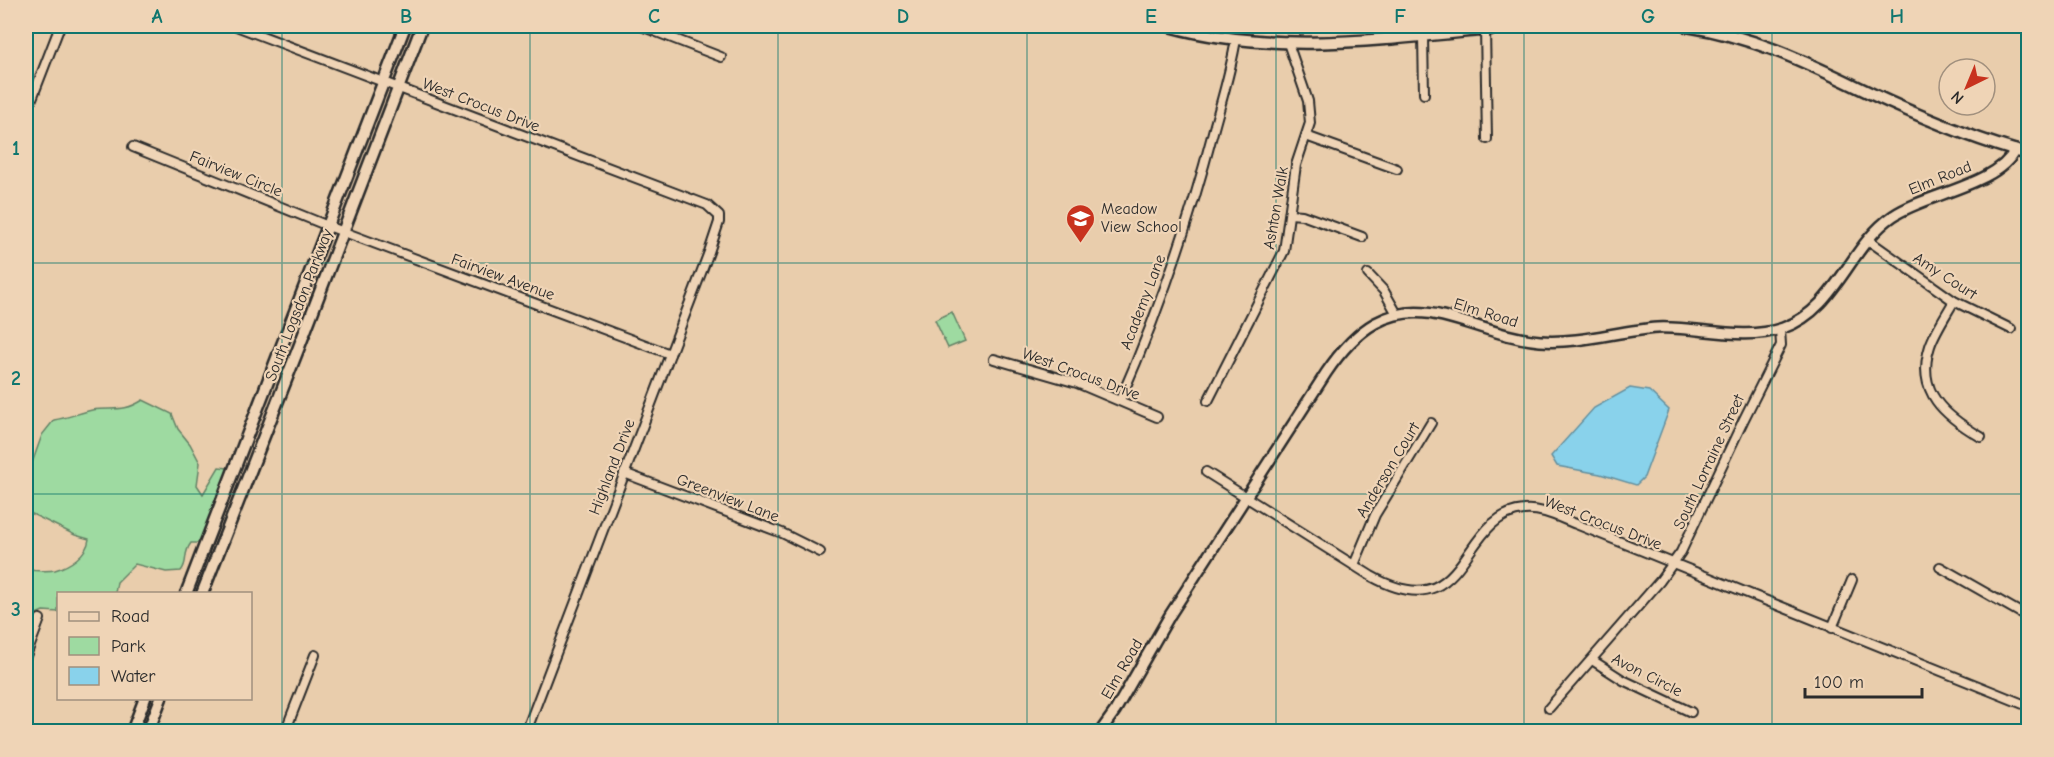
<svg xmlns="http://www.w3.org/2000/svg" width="2054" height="757" font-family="'Comic Neue',sans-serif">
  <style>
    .green { fill: #9edaa1; stroke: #648266; stroke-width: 1.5 }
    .water { fill: #89d2eb; stroke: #638f9e; stroke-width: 1.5 }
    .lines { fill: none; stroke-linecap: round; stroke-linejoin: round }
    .minor-casing { stroke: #2b2b2b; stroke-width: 12 }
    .tertiary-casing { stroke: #2b2b2b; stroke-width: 14 }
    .secondary-casing { stroke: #2b2b2b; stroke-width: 15 }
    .minor { stroke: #efd4b6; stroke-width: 8 }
    .tertiary { stroke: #efd4b6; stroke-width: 9 }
    .secondary { stroke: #efd4b6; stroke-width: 10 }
    .grid { fill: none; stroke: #0f766e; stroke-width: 1.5; stroke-opacity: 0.55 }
    .labels { text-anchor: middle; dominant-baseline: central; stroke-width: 4.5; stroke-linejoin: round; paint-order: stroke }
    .street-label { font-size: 16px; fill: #2b2b2b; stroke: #efd4b6 }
    .poi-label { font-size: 16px; fill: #2b2b2b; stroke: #efd4b6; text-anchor: start }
    .neatline { fill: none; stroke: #0f766e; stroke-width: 2 }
    .grid-label { font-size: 20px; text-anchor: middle; font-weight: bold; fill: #0f766e }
  </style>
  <rect width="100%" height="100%" fill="#e9cdac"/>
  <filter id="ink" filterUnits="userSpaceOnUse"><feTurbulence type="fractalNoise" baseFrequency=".0167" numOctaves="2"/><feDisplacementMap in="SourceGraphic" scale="12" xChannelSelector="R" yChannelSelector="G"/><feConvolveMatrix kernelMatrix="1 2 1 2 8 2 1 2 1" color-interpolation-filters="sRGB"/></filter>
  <g filter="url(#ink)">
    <g class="green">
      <polygon points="952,312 965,341 948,348 935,320"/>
      <path d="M 143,400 L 172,414 L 178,429 L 190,444 L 200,463 L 197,485 L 203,494 L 219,467 L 228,468 L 200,543 L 191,543 C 182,555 189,561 181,571 L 166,572 L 135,564 L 117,582 L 115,593 L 58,594 L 58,612 L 43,611 L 29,617 L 26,624 L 26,570 C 35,570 46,572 55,570 C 69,566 87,555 89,539 L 75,535 L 26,511 L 26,480 L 42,435 L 54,420 C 67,418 79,413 92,410 C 113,407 123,413 143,400 Z"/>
    </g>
    <polygon class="water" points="1630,388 1649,391 1669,410 1644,477 1636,485 1600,474 1557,466 1551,456 1594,408"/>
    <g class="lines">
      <defs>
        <g id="minor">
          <polyline points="236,26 707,205 719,216 719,222 709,252 526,732"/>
          <polyline points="641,26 721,57"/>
          <polyline points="1485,29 1487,139"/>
          <polyline points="1423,36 1424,94"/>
          <polyline points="26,114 60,26"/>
          <polyline points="1306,136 1397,169"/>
          <polyline points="133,147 328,226 670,354"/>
          <polyline points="1290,214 1302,215 1362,237"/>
          <polyline points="1868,240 1954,301 2011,329"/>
          <polyline points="1368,274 1384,291 1397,314"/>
          <path d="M 1954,301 C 1946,315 1935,331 1930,346 C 1915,392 1945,416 1981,437"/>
          <polyline points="994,359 1077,383 1157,417"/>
          <path d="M 1120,400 C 1158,314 1189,224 1213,132 C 1221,102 1231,71 1236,39"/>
          <polyline points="1208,401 1284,251 1296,165 1310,123 1308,101 1288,43"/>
          <path d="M 1206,472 L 1371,576 C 1470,631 1458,515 1524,510 C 1542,508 1560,518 1576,524 L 2028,706"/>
          <polyline points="624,473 782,533 820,552"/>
          <polyline points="1354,565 1375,515 1431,423"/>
          <polyline points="1940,567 2028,617"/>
          <polyline points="1832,628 1852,580"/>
          <polyline points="26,656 40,619"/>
          <polyline points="1592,660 1623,680 1691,712"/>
          <polyline points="1549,708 1660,581 1681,552 1744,419 1781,345 1780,329"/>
          <polyline points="285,732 315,655"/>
        </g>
        <path id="tertiary" d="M 1100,732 L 1115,711 L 1170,615 L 1326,373 C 1355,330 1389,302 1443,316 C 1476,324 1505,338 1540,341 C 1579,344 1618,331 1657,328 C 1698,326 1743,342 1783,328 C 1837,309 1849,246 1893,216 C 1925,194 1998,185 2015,150"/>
        <g id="secondary">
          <path d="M 1169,26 C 1284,58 1404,36 1521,26"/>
          <path d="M 1687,26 C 1763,38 1819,69 1887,101 C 1933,122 1979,141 2028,154"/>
          <polyline points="186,594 405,26"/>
          <polyline points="202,594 299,347 422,26"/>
          <polyline points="132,732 145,698"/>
          <polyline points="148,732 161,698"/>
        </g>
      </defs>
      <use href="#minor" class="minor-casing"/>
      <use href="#tertiary" class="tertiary-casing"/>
      <use href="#secondary" class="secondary-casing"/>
      <use href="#minor" class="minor"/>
      <use href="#tertiary" class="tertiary"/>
      <use href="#secondary" class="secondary"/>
    </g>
  </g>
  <path class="grid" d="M 282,26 L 282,732M 530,26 L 530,732M 778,26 L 778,732M 1027,26 L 1027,732M 1276,26 L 1276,732M 1524,26 L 1524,732M 1772,26 L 1772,732M 26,263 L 2028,263M 26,494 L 2028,494"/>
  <defs>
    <symbol id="school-pin" viewBox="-11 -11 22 30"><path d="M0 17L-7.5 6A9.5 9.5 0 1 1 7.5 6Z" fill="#c8321e" stroke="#efd4b6"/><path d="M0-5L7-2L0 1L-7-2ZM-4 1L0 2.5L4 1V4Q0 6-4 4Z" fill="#fff"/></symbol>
  </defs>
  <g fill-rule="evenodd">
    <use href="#school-pin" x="1064" y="202" width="33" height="45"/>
  </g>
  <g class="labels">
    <g class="street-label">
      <text transform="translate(481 105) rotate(21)">West Crocus Drive</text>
      <text transform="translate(236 174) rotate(22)">Fairview Circle</text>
      <text transform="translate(1940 178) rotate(-22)">Elm Road</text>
      <text transform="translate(1276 208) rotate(-80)">Ashton Walk</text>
      <text transform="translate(1945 276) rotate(33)">Amy Court</text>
      <text transform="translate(503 277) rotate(20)">Fairview Avenue</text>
      <text transform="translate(1143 302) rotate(-69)">Academy Lane</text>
      <text transform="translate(299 305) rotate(-69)">South Logsdon Parkway</text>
      <text transform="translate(1486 313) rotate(17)">Elm Road</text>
      <text transform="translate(1081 374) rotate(20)">West Crocus Drive</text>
      <text transform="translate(1709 462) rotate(-65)">South Lorraine Street</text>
      <text transform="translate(612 467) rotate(-69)">Highland Drive</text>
      <text transform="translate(1388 470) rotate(-59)">Anderson Court</text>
      <text transform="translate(728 498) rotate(21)">Greenview Lane</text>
      <text transform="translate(1603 523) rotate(21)">West Crocus Drive</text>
      <text transform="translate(1122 669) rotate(-60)">Elm Road</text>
      <text transform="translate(1647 675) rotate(27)">Avon Circle</text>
    </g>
    <g class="poi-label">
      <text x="1101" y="209">Meadow<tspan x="1101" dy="18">View School</tspan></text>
    </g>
  </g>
  <rect width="2054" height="757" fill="none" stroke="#efd4b6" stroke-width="66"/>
  <rect x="57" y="592" width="195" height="108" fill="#efd4b6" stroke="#a1907e" stroke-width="1.5"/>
  <rect x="69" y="612" width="30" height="9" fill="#efd4b6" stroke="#a1907e" stroke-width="1.5"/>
  <text x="111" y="622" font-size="18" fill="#2b2b2b">Road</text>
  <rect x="69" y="637" width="30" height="18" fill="#9edaa1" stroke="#a1907e" stroke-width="1.5"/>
  <text x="111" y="652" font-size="18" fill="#2b2b2b">Park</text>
  <rect x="69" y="667" width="30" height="18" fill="#89d2eb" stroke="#a1907e" stroke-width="1.5"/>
  <text x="111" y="682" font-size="18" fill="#2b2b2b">Water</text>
  <g transform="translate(1967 87) rotate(223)"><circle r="28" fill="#efd4b6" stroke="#a1907e" stroke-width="1.5"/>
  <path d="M0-4.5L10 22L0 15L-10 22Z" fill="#c8321e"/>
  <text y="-9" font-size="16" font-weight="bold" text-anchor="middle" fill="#2b2b2b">N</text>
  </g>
  <path d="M1805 688v9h117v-9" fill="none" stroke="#2b2b2b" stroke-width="3"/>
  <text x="1814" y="688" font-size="18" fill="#2b2b2b" stroke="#efd4b6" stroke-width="4.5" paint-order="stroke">100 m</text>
  <rect x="33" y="33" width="1988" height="691" class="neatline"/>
  <g class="grid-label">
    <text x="157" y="23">A</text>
    <text x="406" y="23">B</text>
    <text x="654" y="23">C</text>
    <text x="903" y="23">D</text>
    <text x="1151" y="23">E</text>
    <text x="1400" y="23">F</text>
    <text x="1648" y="23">G</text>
    <text x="1897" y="23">H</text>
    <text x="16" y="155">1</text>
    <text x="16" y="385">2</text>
    <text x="16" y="616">3</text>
  </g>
</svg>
